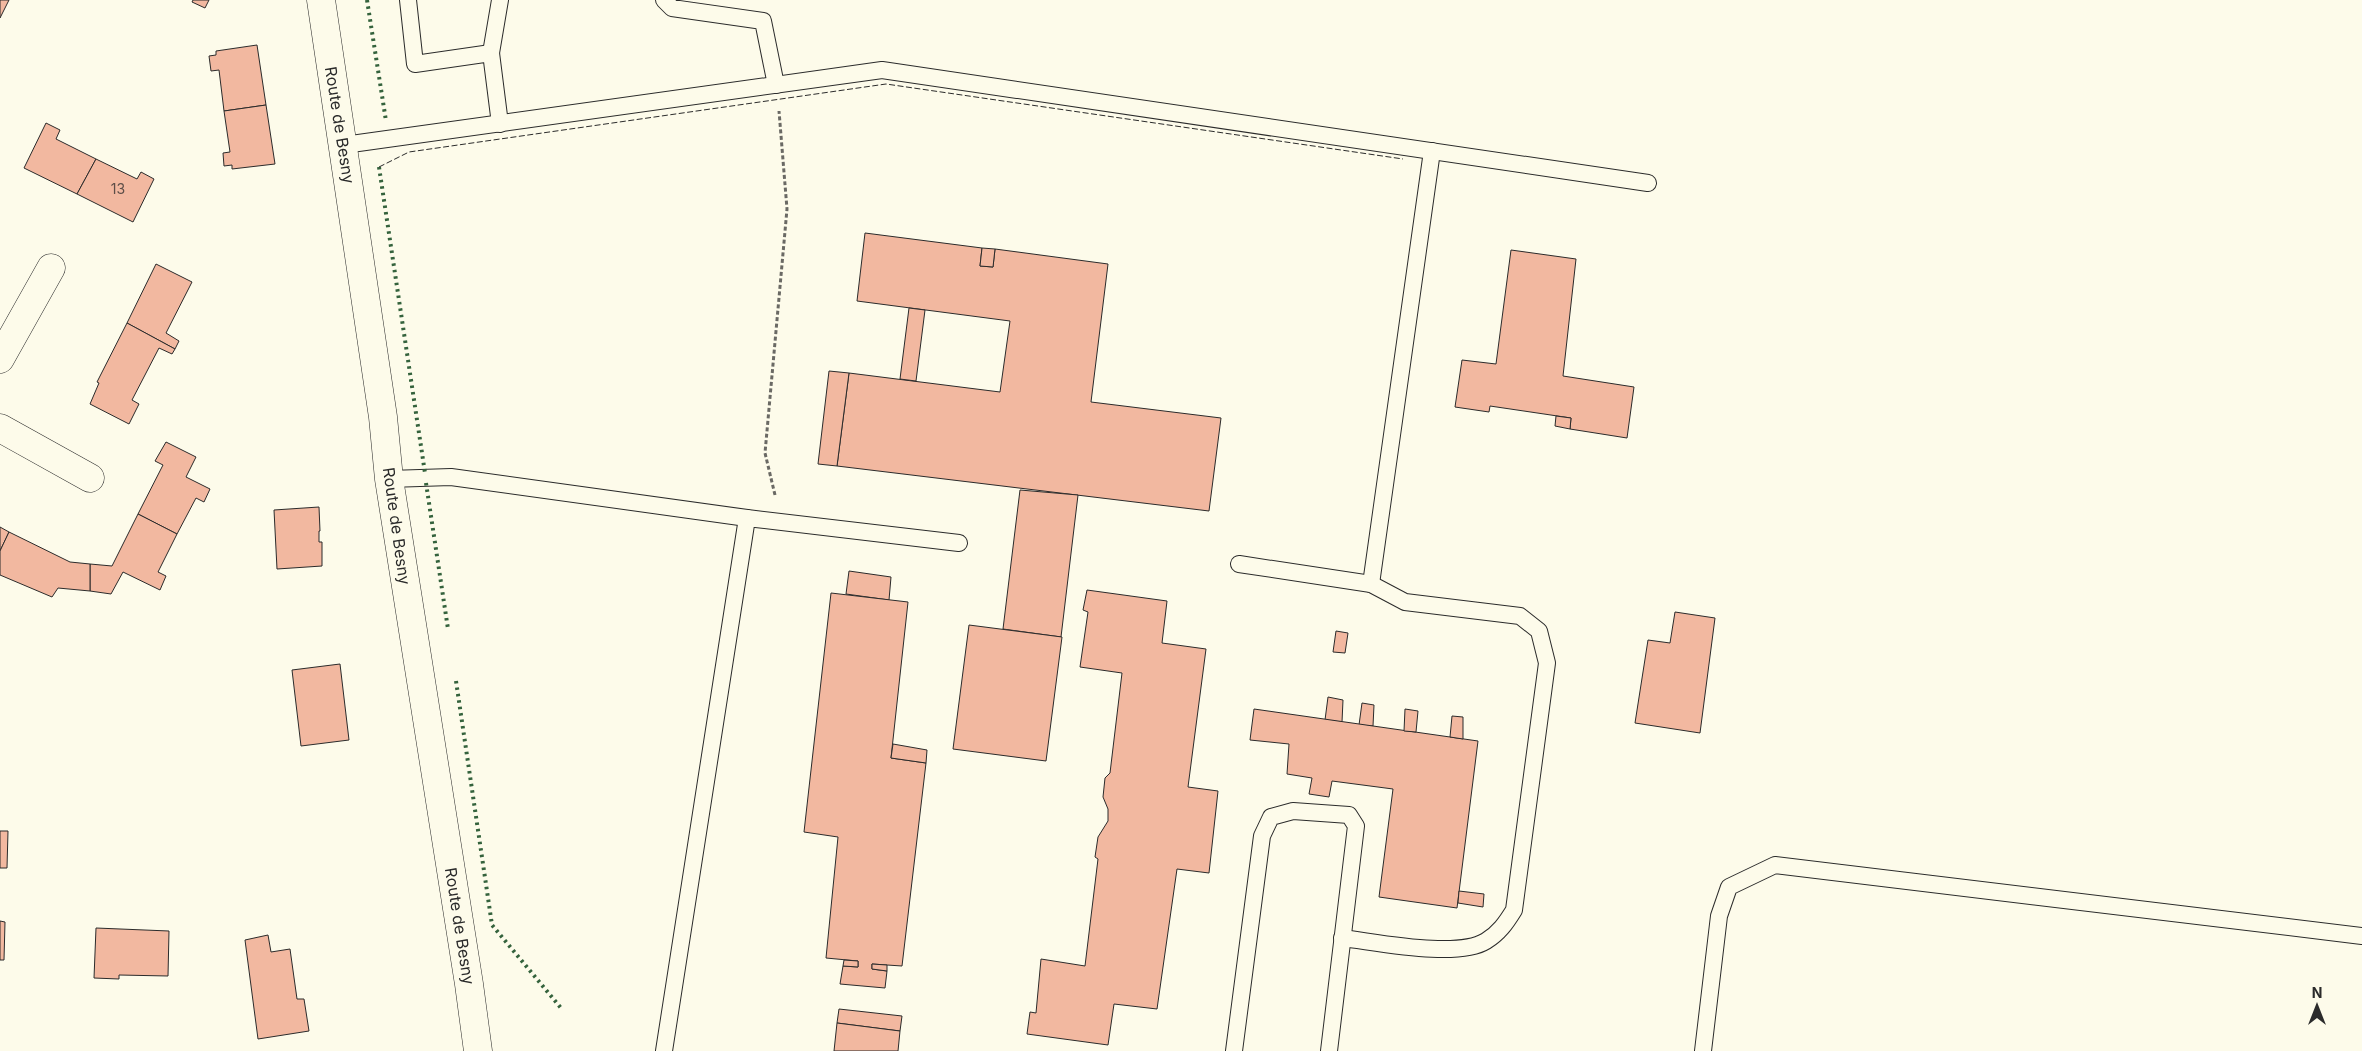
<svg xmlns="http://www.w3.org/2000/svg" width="2362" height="1051" font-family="Inter,sans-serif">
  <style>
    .building { fill: #f2b8a0; stroke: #2b2b2b }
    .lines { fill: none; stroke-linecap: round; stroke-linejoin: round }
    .lane-casing { stroke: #2b2b2b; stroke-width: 18 }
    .street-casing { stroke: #2b2b2b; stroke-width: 29 }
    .secondary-casing { stroke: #2b2b2b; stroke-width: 29 }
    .path { stroke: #6a6964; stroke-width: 3; stroke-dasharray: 4 2.5; stroke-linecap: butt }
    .lane { stroke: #fdfbea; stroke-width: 16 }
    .street { stroke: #fdfbea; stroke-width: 28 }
    .secondary { stroke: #fdfbea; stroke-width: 28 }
    .hedge { stroke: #34623c; stroke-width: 4; stroke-dasharray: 2.5 4; stroke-linecap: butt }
    .fence { stroke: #2b2b2b; stroke-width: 1; stroke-dasharray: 6 2.5; stroke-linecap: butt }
    .labels { text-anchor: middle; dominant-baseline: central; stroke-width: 4; stroke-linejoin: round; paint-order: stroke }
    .number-label { font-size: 14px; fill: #5d4e48 }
    .street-label { font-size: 16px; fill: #2b2b2b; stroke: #fdfbea }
  </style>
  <rect width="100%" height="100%" fill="#fdfbea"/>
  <g class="building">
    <polygon points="0,0 9,0 0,18"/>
    <polygon points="193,0 209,0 205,8 192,2"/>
    <polygon points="257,45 266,105 224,111 219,70 211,71 209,56 216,55 216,51"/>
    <polygon points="266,105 275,164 232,169 232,165 224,166 223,153 230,152 224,111"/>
    <polygon points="46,123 60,130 56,139 96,159 77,194 24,168"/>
    <polygon points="96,159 137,179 141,172 154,179 133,222 77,194"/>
    <polygon points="865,233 982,248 980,266 993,267 995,249 1108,264 1091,402 1221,418 1209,511 837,466 849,373 1000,392 1010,321 857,301"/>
    <polygon points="982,248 995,249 993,267 980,266"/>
    <polygon points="1511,250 1576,259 1563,376 1634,387 1627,438 1570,429 1571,418 1490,406 1489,412 1455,407 1462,360 1496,364"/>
    <polygon points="156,264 192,282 166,333 179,341 175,349 127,323"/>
    <polygon points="909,308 925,310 916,381 900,379"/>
    <polygon points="127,323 175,349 172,354 159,348 132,400 139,404 129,424 90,404 99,383 97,382"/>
    <polygon points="829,371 849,373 837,466 818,464"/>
    <polygon points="1556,416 1571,418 1570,429 1555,426"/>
    <polygon points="166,442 196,457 186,477 210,489 204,502 196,498 177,534 138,514 163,465 155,461"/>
    <polygon points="1020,490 1078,495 1061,637 1003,629"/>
    <polygon points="319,507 320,531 319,531 319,542 322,542 322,566 277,569 274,510"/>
    <polygon points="138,514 177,534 158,572 166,576 160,590 123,572 111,594 90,591 90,564 112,566"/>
    <polygon points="0,527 9,532 0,551"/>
    <polygon points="9,532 70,562 90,564 90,591 58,588 52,597 0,575 0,551"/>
    <polygon points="849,571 891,577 889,600 846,594"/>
    <polygon points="1087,590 1167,601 1162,643 1206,649 1188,787 1218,791 1209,873 1177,869 1157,1009 1114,1004 1108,1045 1027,1034 1030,1012 1036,1013 1041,959 1085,966 1098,859 1095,857 1098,837 1108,821 1108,809 1103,797 1105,778 1110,773 1122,673 1080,667 1088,612 1083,610"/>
    <polygon points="831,593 908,602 891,758 926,763 902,966 872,964 872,969 887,971 885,988 840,984 843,966 858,967 858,961 826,958 838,837 804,832"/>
    <polygon points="1675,612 1715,618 1700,733 1635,723 1648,640 1670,643"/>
    <polygon points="969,625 1062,637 1046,761 953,749"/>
    <polygon points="1336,631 1348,633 1345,653 1333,652"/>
    <polygon points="340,664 349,740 301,746 292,670"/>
    <polygon points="1328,697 1343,700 1342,722 1325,720"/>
    <polygon points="1362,703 1374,705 1373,726 1359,725"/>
    <polygon points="1254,709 1478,741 1457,908 1379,897 1393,789 1332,781 1329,797 1309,794 1312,778 1287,774 1289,744 1250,740"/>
    <polygon points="1405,709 1418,711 1416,732 1404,731"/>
    <polygon points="1452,716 1463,717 1463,739 1450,737"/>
    <polygon points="893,744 927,750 926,763 891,758"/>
    <polygon points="0,831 8,831 7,868 0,868"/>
    <polygon points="1459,891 1484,894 1483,907 1458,903"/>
    <polygon points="0,921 5,922 4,960 0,960"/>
    <polygon points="96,928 169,931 168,976 119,975 119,979 94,978"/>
    <polygon points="268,935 271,952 290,949 297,999 304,999 309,1031 258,1039 245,940"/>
    <polygon points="844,960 858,961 858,967 843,966"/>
    <polygon points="872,964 887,965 887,971 872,969"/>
    <polygon points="839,1009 902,1016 900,1031 837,1023"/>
    <polygon points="837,1023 900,1031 898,1051 834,1051"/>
  </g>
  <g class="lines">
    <defs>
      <g id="lane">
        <polyline points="408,0 415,64 491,53 500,124"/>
        <polyline points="664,0 672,8 763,21 776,85"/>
        <polyline points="491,53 500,0"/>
        <polyline points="344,145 882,70 1648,183"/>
        <polyline points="389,479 451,477 747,518"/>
        <path d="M 1239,564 L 1371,584 L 1405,602 L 1520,616 L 1539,631 L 1547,663 L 1514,910 C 1506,923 1499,933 1486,941 C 1457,959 1377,942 1342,938"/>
        <polyline points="1371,584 1432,151"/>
        <polyline points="664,1051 747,518 959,543"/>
        <polyline points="1234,1051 1262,836 1271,817 1293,811 1349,815 1356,826 1329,1051"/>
        <polyline points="1703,1051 1719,916 1729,887 1775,865 2362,936"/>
      </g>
      <g id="street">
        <polyline points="0,359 51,268"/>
        <polyline points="0,428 90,478"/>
      </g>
      <polyline id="secondary" points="321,0 383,417 389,479 469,984 478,1051"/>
    </defs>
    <use href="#lane" class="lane-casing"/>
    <use href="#street" class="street-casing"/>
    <use href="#secondary" class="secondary-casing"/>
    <polyline class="path" points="775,495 765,453 787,209 779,111"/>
    <use href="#lane" class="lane"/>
    <use href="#street" class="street"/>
    <use href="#secondary" class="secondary"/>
    <g class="hedge">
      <polyline points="367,0 386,121"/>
      <polyline points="379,167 425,473"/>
      <polyline points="426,483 448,629"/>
      <polyline points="456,681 492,925 561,1008"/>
    </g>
    <polyline class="fence" points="379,167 409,152 886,84 1403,159"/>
  </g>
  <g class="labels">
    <g class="number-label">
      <text x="118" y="188">13</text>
    </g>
    <g class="street-label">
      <text transform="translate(340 125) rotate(81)">Route de Besny</text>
      <text transform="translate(397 526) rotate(82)">Route de Besny</text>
      <text transform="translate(460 926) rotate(81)">Route de Besny</text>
    </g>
  </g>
  <g transform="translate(2317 1006)" stroke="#fdfbea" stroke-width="4" paint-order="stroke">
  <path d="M0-4L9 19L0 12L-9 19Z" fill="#2b2b2b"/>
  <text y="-8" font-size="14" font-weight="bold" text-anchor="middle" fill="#2b2b2b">N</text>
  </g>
</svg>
